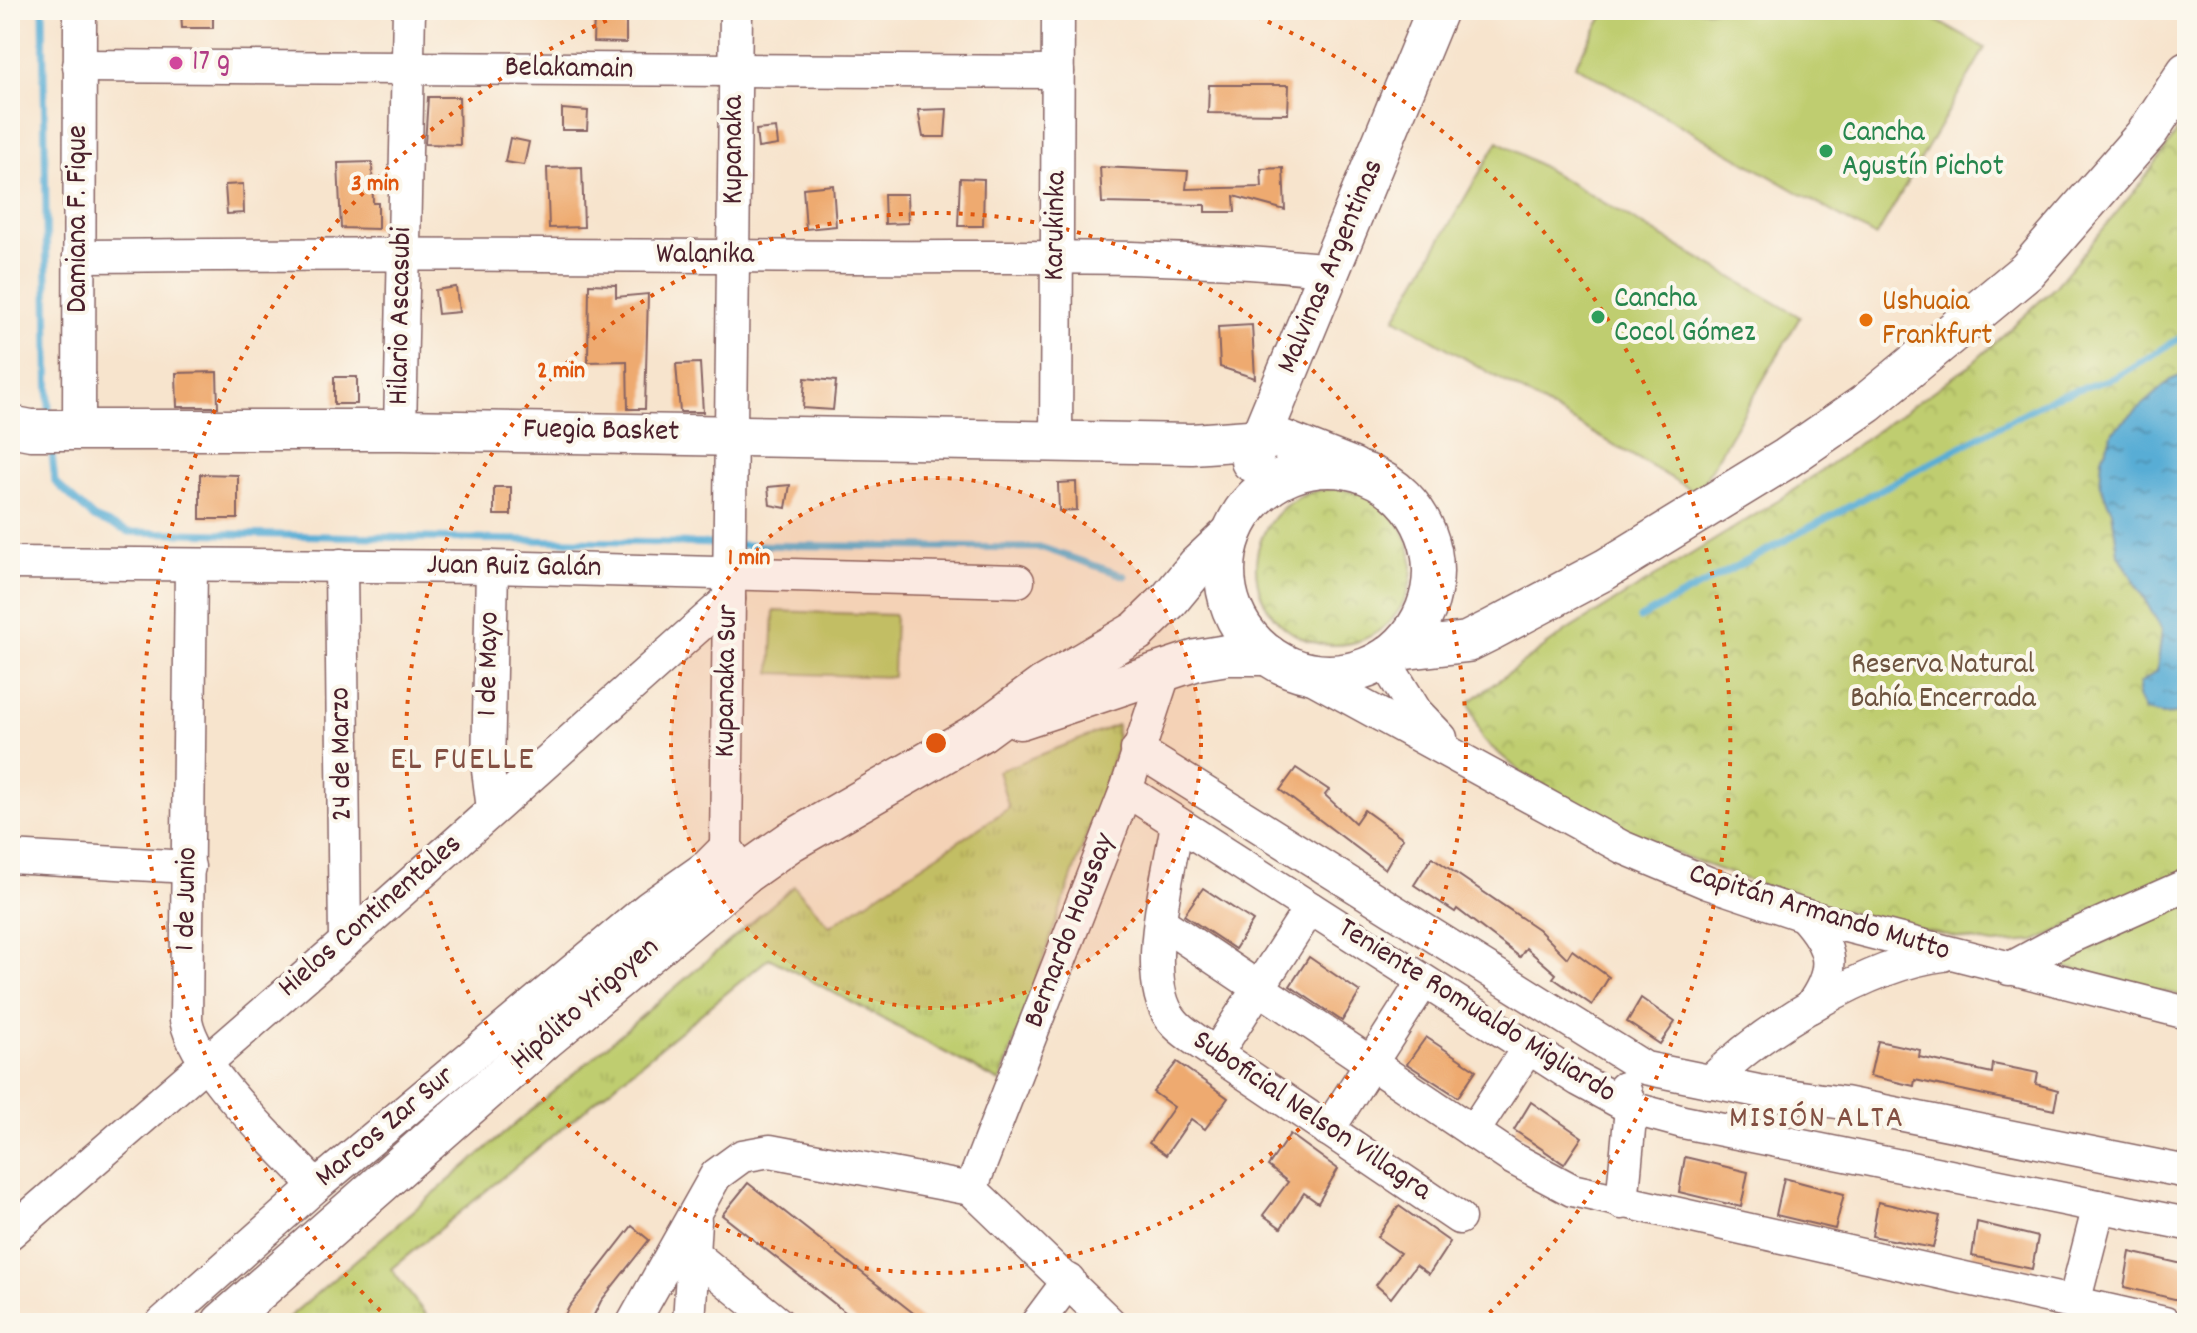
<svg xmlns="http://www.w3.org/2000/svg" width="2197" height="1333" font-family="Dekko,sans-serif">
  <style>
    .grass { fill: url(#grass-tufts); stroke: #84764d; stroke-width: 2 }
    .park { fill: url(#park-crowns); stroke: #84764d; stroke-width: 2 }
    .pitch { fill: #bfcd6f; stroke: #84764d; stroke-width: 2 }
    .water { fill: url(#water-ripples); stroke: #526680; stroke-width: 2 }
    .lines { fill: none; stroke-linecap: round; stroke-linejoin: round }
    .stream { stroke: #59add5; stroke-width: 7 }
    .building { fill: #eeaa70 }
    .minor-casing { stroke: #876464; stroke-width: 35 }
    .major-casing { stroke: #876464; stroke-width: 43 }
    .minor { stroke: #fff; stroke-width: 32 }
    .major { stroke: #fff; stroke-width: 40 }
    .ring { fill: none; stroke: #e0560e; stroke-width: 4; stroke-dasharray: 4 8 }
    .hotel-dot { fill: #d1479c; stroke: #fbf7ec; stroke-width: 3 }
    .leisure-dot { fill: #2e9e5b; stroke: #fbf7ec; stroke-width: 3 }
    .food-dot { fill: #e8710a; stroke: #fbf7ec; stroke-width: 3 }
    .labels { text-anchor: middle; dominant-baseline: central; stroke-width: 8; stroke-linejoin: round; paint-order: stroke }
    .hotel-label { font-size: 30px; fill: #b23c85; stroke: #fbf7ec; text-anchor: start }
    .street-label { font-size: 30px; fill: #4a1f2b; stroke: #fbf7ec }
    .leisure-label { font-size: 30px; fill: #27864d; stroke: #fbf7ec; text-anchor: start }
    .food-label { font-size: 30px; fill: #c56008; stroke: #fbf7ec; text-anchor: start }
    .park-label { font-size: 30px; fill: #6d533f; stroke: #fbf7ec }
    .neighbourhood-label { font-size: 32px; letter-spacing: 2px; fill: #835043; stroke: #fbf7ec }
    .quarter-label { font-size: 34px; letter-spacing: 2px; fill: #835043; stroke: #fbf7ec }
    .centre { fill: #e0560e; stroke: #fbf7ec; stroke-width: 4 }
    .ring-label { font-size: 24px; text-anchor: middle; font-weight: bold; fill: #e0560e; stroke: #fbf7ec; stroke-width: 8; stroke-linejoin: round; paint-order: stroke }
  </style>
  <defs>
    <pattern id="grass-tufts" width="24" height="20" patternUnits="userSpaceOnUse" patternTransform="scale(2)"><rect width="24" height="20" fill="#bfcd6f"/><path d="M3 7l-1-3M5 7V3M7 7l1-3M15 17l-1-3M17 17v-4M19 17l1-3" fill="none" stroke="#a6b060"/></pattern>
    <pattern id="park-crowns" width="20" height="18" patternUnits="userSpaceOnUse" patternTransform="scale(2)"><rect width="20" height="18" fill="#bfcd6f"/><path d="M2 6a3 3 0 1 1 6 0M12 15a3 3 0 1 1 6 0" fill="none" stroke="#a6b060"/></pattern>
    <pattern id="water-ripples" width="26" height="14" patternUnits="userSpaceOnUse" patternTransform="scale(2)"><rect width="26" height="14" fill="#59add5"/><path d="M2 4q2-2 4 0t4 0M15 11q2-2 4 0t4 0" fill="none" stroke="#4c8cad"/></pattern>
  </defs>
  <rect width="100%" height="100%" fill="#fbf7ec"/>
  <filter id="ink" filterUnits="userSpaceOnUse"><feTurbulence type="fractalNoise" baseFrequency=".0125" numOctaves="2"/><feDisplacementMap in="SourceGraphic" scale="16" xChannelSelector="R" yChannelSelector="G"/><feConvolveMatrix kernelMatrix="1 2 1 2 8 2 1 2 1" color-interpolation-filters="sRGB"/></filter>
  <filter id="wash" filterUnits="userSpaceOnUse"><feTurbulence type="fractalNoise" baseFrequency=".006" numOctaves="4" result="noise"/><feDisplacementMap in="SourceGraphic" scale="32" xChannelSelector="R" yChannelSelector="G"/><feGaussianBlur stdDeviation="1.8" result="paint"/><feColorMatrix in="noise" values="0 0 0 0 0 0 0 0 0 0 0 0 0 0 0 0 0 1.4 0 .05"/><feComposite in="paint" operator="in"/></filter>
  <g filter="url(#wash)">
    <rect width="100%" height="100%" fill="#f7e4cd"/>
    <g class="grass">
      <polygon points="1117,725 1116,751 1000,1082 769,958 391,1269 432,1323 282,1323 794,886 830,926 1009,808 998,771"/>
      <polygon points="2187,902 2187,997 2055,965"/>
    </g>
    <g class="park">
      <polygon points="2187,118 2187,872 2036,941 1994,944 1955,937 1807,902 1648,843 1523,774 1482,739 1469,702 1568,630 1781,499 1974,362 2056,286 2142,182"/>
      <circle cx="1334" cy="567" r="78"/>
    </g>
    <g class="pitch">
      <polygon points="1607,10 1917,10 1985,48 1876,237 1575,65"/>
      <polygon points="1498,141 1800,317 1697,493 1395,318"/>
      <polygon points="774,611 895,615 893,677 771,673"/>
    </g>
    <polygon class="water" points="2187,373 2187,713 2162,715 2145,711 2138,697 2140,683 2157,671 2162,630 2118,553 2112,511 2100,485 2102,458 2113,431 2170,380"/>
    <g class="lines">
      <g class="stream">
        <polyline points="43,10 49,420"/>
        <polyline points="51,444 55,482 94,518 129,532 720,544"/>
        <polyline points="736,545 1043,548 1125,576"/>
        <polyline points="1640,618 2054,397 2116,377 2187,334"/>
      </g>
    </g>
    <g id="blocks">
      <g class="building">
        <polygon points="181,10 213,10 213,28 182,28"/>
        <polygon points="626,15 626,43 593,42 594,16"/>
        <polygon points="1209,85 1289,85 1288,114 1208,113"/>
        <polygon points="428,97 459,97 460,145 425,144"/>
        <polygon points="562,109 588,111 587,130 562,130"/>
        <polygon points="947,109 945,137 923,137 918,110"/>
        <polygon points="776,128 778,145 758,148 756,130"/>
        <polygon points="510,138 529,142 524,165 505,162"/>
        <polygon points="372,162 373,203 378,203 378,229 341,228 338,163"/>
        <polygon points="582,167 584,227 549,228 547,168"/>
        <polygon points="1100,167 1188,171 1186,189 1262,187 1261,169 1283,168 1285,210 1234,196 1235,212 1205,212 1205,205 1102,203"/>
        <polygon points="960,178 984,179 983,226 958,226"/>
        <polygon points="243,184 244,213 227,214 225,185"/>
        <polygon points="833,185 836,226 806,229 803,188"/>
        <polygon points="884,194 907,194 908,223 885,224"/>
        <polygon points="589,284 616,285 616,297 648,294 645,409 628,409 627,361 588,362"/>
        <polygon points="456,287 459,312 438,314 435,290"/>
        <polygon points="1252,325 1255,378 1220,367 1218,327"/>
        <polygon points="700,363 703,412 680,412 676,364"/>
        <polygon points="217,372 218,407 177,407 176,373"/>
        <rect x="334" y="377" width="23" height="27"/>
        <polygon points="805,378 836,381 833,410 803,408"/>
        <polygon points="200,474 238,475 238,519 200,519"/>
        <polygon points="1076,482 1077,510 1059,511 1058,483"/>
        <polygon points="790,485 786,508 770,505 768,487"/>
        <rect x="494" y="487" width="17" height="28"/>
        <polygon points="1296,768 1329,790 1325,795 1355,823 1364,810 1403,838 1385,869 1280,790"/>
        <polygon points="1432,857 1538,929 1567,958 1572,950 1609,977 1592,1005 1553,978 1556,974 1526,948 1520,957 1457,909 1455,912 1414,885"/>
        <polygon points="1203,888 1253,921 1235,949 1184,915"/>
        <polygon points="1309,957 1360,992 1342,1021 1290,986"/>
        <polygon points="1641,998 1675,1022 1660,1044 1627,1022"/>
        <polygon points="1426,1037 1476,1070 1458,1097 1407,1064"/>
        <polygon points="1878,1041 1920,1050 1919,1057 1992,1073 1993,1064 2038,1073 2036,1084 2058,1090 2054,1110 1915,1080 1914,1086 1870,1076"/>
        <polygon points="1177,1062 1228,1098 1205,1129 1191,1119 1166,1155 1149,1143 1174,1107 1153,1092"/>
        <polygon points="1531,1102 1582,1137 1564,1164 1514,1130"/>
        <polygon points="1290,1134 1338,1169 1318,1203 1304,1193 1281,1228 1263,1215 1288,1182 1268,1166"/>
        <polygon points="1685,1157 1748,1172 1741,1207 1679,1192"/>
        <polygon points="1784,1178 1844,1194 1835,1229 1776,1215"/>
        <polygon points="748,1183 926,1323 859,1323 722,1215"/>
        <polygon points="1878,1202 1940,1216 1933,1248 1872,1236"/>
        <polygon points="1399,1206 1450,1242 1429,1274 1416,1265 1391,1298 1376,1285 1400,1253 1377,1237"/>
        <polygon points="1977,1222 2038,1237 2032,1269 1972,1256"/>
        <polygon points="632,1226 649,1240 601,1301 590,1323 561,1323 569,1307"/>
        <polygon points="2130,1252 2187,1265 2187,1302 2124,1287"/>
      </g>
    </g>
  </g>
  <g filter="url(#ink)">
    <use href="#blocks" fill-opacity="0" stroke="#876464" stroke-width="2"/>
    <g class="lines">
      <defs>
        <g id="minor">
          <polyline points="736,10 726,847 744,874"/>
          <polyline points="79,66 1058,72"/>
          <path d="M 79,256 C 337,253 595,255 853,257 C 1012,258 1174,253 1331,270"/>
          <polyline points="79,429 80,10"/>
          <polyline points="400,430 409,10"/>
          <polyline points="1056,442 1058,10"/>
          <polyline points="10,563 492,567 1018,581"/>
          <path d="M 191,565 L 186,1020 C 196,1071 279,1145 316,1186"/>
          <polyline points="341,565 345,942"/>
          <polyline points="492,567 488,770 493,809"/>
          <polyline points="1384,660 1416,712 1441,738"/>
          <polyline points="1300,671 1622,847 1708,883 1803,915 2187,1013"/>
          <polyline points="1137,750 1645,1068 1758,1091 1844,1103 2187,1172"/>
          <polyline points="1126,790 1579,1080 1631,1108 1683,1122 2187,1224"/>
          <path d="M 1177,823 C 1170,872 1138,981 1173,1021 C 1179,1029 1189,1035 1197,1041 L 1459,1218"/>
          <polyline points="10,857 189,867"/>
          <path d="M 1803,915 C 1834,949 1837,970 1810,1007"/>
          <polyline points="1162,923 1512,1158 1572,1190 2165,1323"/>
          <polyline points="2009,969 2061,941 2187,885"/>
          <polyline points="1216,1054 1310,908"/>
          <path d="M 1710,1082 C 1762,1029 1869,964 1943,955"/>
          <polyline points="1328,1130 1423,982"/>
          <polyline points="1473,1132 1528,1048"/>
          <polyline points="971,1189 1126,790 1165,671"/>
          <polyline points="1622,1203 1631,1108 1624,1088"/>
          <polyline points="10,1233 345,942 729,599"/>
          <polyline points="692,1253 778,1323"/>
          <polyline points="2074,1303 2099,1206"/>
          <polyline points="162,1323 316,1186 649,907 707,866 726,847"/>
          <polyline points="633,1323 716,1175 742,1156 770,1151 971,1189 1110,1323"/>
          <polyline points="689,1323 695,1221"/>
          <polyline points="1037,1323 1069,1280"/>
        </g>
        <g id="major">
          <polyline points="10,426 31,430 400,430 1192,444 1277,438 1353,468"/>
          <polyline points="1251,461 1437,10"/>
          <circle cx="1329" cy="571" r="104"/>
          <polyline points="1398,650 1467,642 1491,630 1606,569 1787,458 1867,403 2027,271 2147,133 2187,72"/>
          <polyline points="1020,719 1197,660 1227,655 1268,655"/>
          <polyline points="222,1323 544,1040 744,874 791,841 982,731 1043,686 1137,631 1169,600 1198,565 1231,534"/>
        </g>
      </defs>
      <use href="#minor" class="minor-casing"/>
      <use href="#major" class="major-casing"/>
      <use href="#minor" class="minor"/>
      <use href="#major" class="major"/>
    </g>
  </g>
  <circle cx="936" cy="743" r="265" fill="#e0560e" fill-opacity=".12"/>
  <g class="ring">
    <circle cx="936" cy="743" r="265"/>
    <circle cx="936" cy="743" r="530"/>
    <path d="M389 1319A794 794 0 0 1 626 12M1246 12A794 794 0 0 1 1483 1319"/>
  </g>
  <circle class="hotel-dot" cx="176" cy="63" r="8"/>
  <g class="leisure-dot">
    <circle cx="1826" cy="151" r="8"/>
    <circle cx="1598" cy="317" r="8"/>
  </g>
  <circle class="food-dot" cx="1866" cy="320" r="8"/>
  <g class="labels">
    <g class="hotel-label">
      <text x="192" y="63">17 g</text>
    </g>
    <g class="street-label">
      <text transform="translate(569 70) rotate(1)">Belakamain</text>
      <text transform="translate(735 150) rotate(-90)">Kupanaka</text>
      <text transform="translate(79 219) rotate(-90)">Damiana F. Fique</text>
      <text transform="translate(1057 226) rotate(-89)">Karukinka</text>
      <text x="705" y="256">Walanika</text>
      <text transform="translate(1332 267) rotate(-67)">Malvinas Argentinas</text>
      <text transform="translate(402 316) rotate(-89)">Hilario Ascasubi</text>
      <text transform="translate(601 432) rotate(1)">Fuegia Basket</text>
      <text transform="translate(514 568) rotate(1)">Juan Ruiz Galán</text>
      <text transform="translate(490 664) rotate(-89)">1 de Mayo</text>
      <text transform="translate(728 681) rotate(-89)">Kupanaka Sur</text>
      <text transform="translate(343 754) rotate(-91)">24 de Marzo</text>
      <text transform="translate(188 899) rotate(-89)">1 de Junio</text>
      <text transform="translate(1819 914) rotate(17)">Capitán Armando Mutto</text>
      <text transform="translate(371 917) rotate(-41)">Hielos Continentales</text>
      <text transform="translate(1071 931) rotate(-69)">Bernardo Houssay</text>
      <text transform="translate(586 1005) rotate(-41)">Hipólito Yrigoyen</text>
      <text transform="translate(1476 1012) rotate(32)">Teniente Romualdo Migliardo</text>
      <text transform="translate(1311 1117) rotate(34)">Suboficial Nelson Villagra</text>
      <text transform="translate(386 1128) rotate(-40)">Marcos Zar Sur</text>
    </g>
    <g class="leisure-label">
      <text x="1842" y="134">Cancha<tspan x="1842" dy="34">Agustín Pichot</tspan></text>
      <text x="1614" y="300">Cancha<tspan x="1614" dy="34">Cocol Gómez</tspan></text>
    </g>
    <g class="food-label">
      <text x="1882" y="303">Ushuaia<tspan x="1882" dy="34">Frankfurt</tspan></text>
    </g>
    <g class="park-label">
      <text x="1943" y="666">Reserva Natural<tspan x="1943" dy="34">Bahía Encerrada</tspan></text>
    </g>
    <g class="neighbourhood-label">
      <text x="1817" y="1120">MISIÓN ALTA</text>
    </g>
    <g class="quarter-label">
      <text x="463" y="761">EL FUELLE</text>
    </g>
  </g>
  <circle cx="936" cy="743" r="12" class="centre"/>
  <g class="ring-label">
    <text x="375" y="190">3 min</text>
    <text x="561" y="377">2 min</text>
    <text x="749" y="564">1 min</text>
  </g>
  <rect width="2197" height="1333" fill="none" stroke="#fbf7ec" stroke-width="40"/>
</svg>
